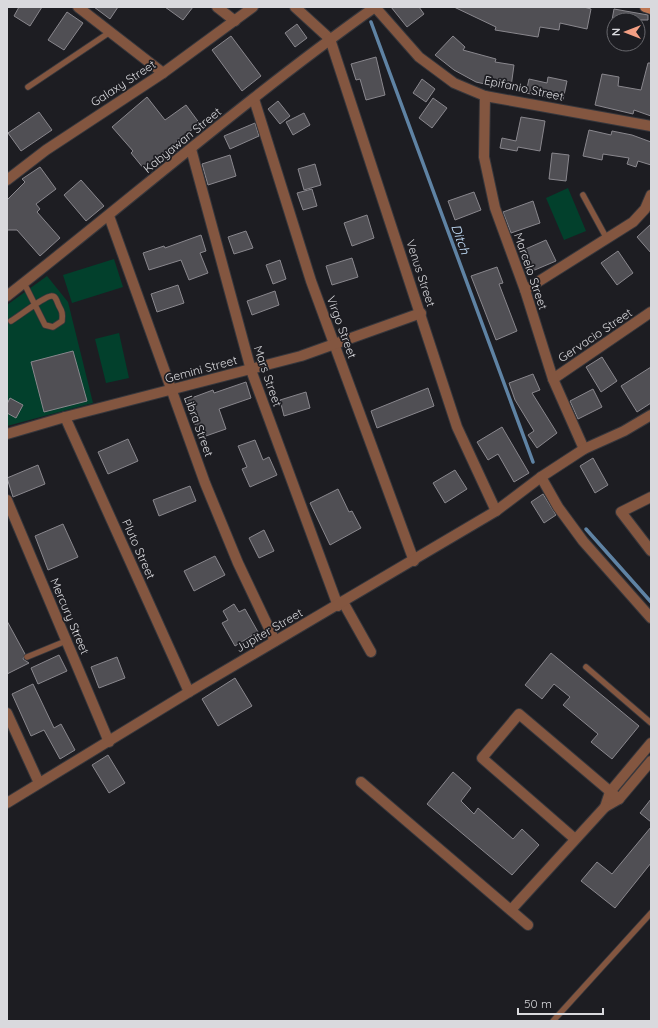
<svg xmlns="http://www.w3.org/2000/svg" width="658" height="1028" font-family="Quicksand,sans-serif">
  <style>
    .green { fill: #02402c }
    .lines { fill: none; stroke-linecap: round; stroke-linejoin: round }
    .stream { stroke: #5f83a4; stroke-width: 3.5 }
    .building { fill: #504f54; stroke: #89878d }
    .service-casing { stroke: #37373c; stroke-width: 7 }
    .minor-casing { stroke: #37373c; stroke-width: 12 }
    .tertiary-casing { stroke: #37373c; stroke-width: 12 }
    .secondary-casing { stroke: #37373c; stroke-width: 12 }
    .service { stroke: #835640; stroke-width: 5.5 }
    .minor { stroke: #835640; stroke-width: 10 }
    .tertiary { stroke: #835640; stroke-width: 10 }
    .secondary { stroke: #bd7551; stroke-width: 10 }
    .labels { text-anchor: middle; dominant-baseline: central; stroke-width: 3.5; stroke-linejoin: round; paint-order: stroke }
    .street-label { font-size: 12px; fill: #d9d9dd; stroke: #1d1d22 }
    .water-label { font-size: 13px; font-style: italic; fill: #c6e2fe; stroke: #1d1d22 }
  </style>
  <rect width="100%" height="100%" fill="#1d1d22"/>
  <g class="green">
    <polygon points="568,188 586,231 564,240 546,198"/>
    <polygon points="114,259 123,287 72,303 63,275"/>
    <polygon points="47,276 68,302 93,403 7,426 7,305"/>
    <polygon points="119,333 129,378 106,383 95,339"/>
  </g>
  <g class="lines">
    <g class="stream">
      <polyline points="371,22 533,462"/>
      <polyline points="586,529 651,602"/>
    </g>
  </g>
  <g class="building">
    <polygon points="19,7 42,7 30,26 14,16"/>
    <polygon points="94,7 118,7 110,19"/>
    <polygon points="165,7 193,7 183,20"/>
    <polygon points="391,7 419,7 424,14 407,27"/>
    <polygon points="454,7 584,7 591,9 587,29 560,23 559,30 540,27 538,37 495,30 496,27"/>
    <polygon points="614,9 648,15 648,20 612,20"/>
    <polygon points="67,12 83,23 64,50 48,40"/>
    <polygon points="297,24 307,38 295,47 285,33"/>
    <polygon points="231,36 261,76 242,91 212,50"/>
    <polygon points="453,36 465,47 463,50 496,59 495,62 514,65 511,87 490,83 489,85 476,82 454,70 435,55"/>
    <polygon points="376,57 385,95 366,100 360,79 356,80 351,64"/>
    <polygon points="648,63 651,63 651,116 634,110 633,114 595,105 602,74 619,77 618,86 641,90"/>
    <polygon points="548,77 567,81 563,100 526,93 529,79 547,83"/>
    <polygon points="422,79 435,89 426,102 413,93"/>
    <polygon points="147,97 165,120 186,105 200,124 176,141 179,144 166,155 164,152 144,169 131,153 133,151 112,127"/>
    <polygon points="433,98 447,108 432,128 419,118"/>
    <polygon points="278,101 290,116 280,124 268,109"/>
    <polygon points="39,112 52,130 21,151 8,133"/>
    <polygon points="304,113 310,125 293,135 286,122"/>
    <polygon points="521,117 545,121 540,151 518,147 517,151 500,148 502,138 516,141"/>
    <polygon points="255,123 259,136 230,149 224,136"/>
    <polygon points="589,130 611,135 612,131 632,135 651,142 651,165 638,161 636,167 627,164 629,158 603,154 602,160 583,156"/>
    <polygon points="552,153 569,155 566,181 549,179"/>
    <polygon points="230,155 236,176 208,185 202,164"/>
    <polygon points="315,164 321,185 304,190 298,169"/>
    <polygon points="40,167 56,189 36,204 40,209 37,212 60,238 40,256 17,230 7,230 7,200 25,182 22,179"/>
    <polygon points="81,180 104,206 86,221 64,195"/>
    <polygon points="312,189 317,206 303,210 297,193"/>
    <polygon points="474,192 481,210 455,220 448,201"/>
    <polygon points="533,201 540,223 511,233 503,212"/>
    <polygon points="367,215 374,238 352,246 344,223"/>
    <polygon points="651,224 651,253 637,237"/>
    <polygon points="246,231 253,248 234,254 228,237"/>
    <polygon points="201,235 206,251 200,253 208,273 189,280 181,260 149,270 143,253 164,246 165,248"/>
    <polygon points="546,240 556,261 530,272 521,251"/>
    <polygon points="618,251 633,273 617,285 601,263"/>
    <polygon points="352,258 358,277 332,285 326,266"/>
    <polygon points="280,260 286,279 273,284 266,265"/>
    <polygon points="497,267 503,283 499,284 517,331 496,340 471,276"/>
    <polygon points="178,285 184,303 157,312 151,294"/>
    <polygon points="275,291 279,305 252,315 247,301"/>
    <polygon points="73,351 87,401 44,412 31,362"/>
    <polygon points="602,357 617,381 601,392 586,367"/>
    <polygon points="651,367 651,403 637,412 621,386"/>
    <polygon points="533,374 540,390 532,393 557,433 537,448 528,435 534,431 515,400 509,383"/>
    <polygon points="246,382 251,398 219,409 226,429 200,438 186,400 213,390 214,393"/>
    <polygon points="428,388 434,406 377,428 371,411"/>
    <polygon points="593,389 602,407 578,419 570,401"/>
    <polygon points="306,392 310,408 284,416 280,400"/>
    <polygon points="10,398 23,405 16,418 7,413 7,404"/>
    <polygon points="502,427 529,473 514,482 498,454 488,460 477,442"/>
    <polygon points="128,439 138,461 108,474 98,452"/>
    <polygon points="255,440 263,460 269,457 277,475 250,487 242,469 247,467 238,446"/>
    <polygon points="593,458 608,485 595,493 580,466"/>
    <polygon points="38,465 45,484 13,497 7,478"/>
    <polygon points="455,470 467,489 445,503 433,483"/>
    <polygon points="190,486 196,501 159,516 153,500"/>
    <polygon points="338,489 349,512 352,511 361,528 330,545 310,503"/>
    <polygon points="543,494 556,515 544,523 531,502"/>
    <polygon points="63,524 78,557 48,570 35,536"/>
    <polygon points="264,530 274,551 259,558 249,538"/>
    <polygon points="215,556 225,575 194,591 184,571"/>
    <polygon points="234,604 239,612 245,609 258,632 235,646 222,623 228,620 223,611"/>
    <polygon points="7,621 25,654 23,659 29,663 7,674"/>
    <polygon points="551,653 639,726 612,759 591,742 598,734 563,705 570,697 554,684 542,699 525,685"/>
    <polygon points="59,655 67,671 38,684 31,668"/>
    <polygon points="117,657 125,678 99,688 91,667"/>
    <polygon points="235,678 252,706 218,726 202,699"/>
    <polygon points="33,684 54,728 61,724 75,750 60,759 44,730 31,736 12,694"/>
    <polygon points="108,755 125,783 109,793 92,765"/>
    <polygon points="453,772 471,788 461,801 474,814 478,808 513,839 522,829 539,845 512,875 427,804"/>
    <polygon points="651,799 651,822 640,813"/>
    <polygon points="651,827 651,863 615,908 581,881 597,862 612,874"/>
  </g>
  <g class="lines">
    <defs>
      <g id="service">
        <polyline points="28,87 110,32"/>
        <polyline points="583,195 607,239"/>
        <path d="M 11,321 C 18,317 46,295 52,296 C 56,296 57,302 59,306 C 62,311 63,314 62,321 L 53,327 L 45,325 L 24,283"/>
        <polyline points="27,657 66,641"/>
        <polyline points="586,667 651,723"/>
        <polyline points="553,1021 651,913"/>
      </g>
      <g id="minor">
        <polyline points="78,7 163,73"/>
        <polyline points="217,7 235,21"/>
        <polyline points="295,7 330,39 457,427 496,511"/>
        <polyline points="485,96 651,126"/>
        <polyline points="254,99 311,281 414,561"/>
        <polyline points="191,149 251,370 338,606"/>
        <polyline points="7,180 46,150 163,73 253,7"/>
        <polyline points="109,216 205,483 238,563 275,641"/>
        <polyline points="525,290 633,222 645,209 651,195"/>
        <path d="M 7,296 C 130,200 248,97 375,7"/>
        <polyline points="553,379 651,312"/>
        <polyline points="65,417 189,692"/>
        <polyline points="7,434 65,417 301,356 421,313"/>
        <polyline points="651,497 621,512 651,551"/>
        <polyline points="7,500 109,742"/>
        <polyline points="343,602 371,652"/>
        <polyline points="7,713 39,783"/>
        <polyline points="651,743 610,792 605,807 619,799 651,761"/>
        <polyline points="361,782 528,925"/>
        <polyline points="7,803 189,692 496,511 541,477"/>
        <polyline points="575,839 482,758 519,714 619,799"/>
        <polyline points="511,910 605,807"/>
      </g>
      <g id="tertiary">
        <polyline points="375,7 419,57 454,83 485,96 484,157 495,208 525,290 553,379 584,449"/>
        <polyline points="651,415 624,431 584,449 541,477 558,507 583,541 651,618"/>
      </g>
      <polyline id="secondary" points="645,7 651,9"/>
    </defs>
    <use href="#service" class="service-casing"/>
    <use href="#minor" class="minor-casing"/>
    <use href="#tertiary" class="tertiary-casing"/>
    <use href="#secondary" class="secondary-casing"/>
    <use href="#service" class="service"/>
    <use href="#minor" class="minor"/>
    <use href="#tertiary" class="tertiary"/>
    <use href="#secondary" class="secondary"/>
  </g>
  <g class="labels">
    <g class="street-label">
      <text transform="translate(123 83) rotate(-33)">Galaxy Street</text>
      <text transform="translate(524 88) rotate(12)">Epifanio Street</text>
      <text transform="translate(182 140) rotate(-39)">Kabyawan Street</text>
      <text transform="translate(531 271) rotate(71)">Marcelo Street</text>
      <text transform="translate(421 273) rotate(72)">Venus Street</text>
      <text transform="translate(342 327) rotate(70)">Virgo Street</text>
      <text transform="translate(595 335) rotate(-34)">Gervacio Street</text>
      <text transform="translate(201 369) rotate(-15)">Gemini Street</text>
      <text transform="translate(268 376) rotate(71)">Mars Street</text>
      <text transform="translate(199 426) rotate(70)">Libra Street</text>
      <text transform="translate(139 549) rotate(66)">Pluto Street</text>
      <text transform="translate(70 616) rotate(67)">Mercury Street</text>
      <text transform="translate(269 630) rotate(-30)">Jupiter Street</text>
    </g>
    <g class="water-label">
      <text transform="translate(461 239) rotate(70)">Ditch</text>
    </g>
  </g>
  <rect width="658" height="1028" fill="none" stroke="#d9d9dd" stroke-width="16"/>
  <g transform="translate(626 32) rotate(270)"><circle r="19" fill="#1d1d22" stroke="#68686d"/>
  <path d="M0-3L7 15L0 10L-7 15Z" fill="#f39f84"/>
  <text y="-6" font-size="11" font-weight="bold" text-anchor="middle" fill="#d9d9dd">N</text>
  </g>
  <path d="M518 1008v6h85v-6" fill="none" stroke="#d9d9dd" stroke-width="2"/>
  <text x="524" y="1008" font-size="12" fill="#d9d9dd" stroke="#1d1d22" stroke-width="3" paint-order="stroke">50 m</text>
</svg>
